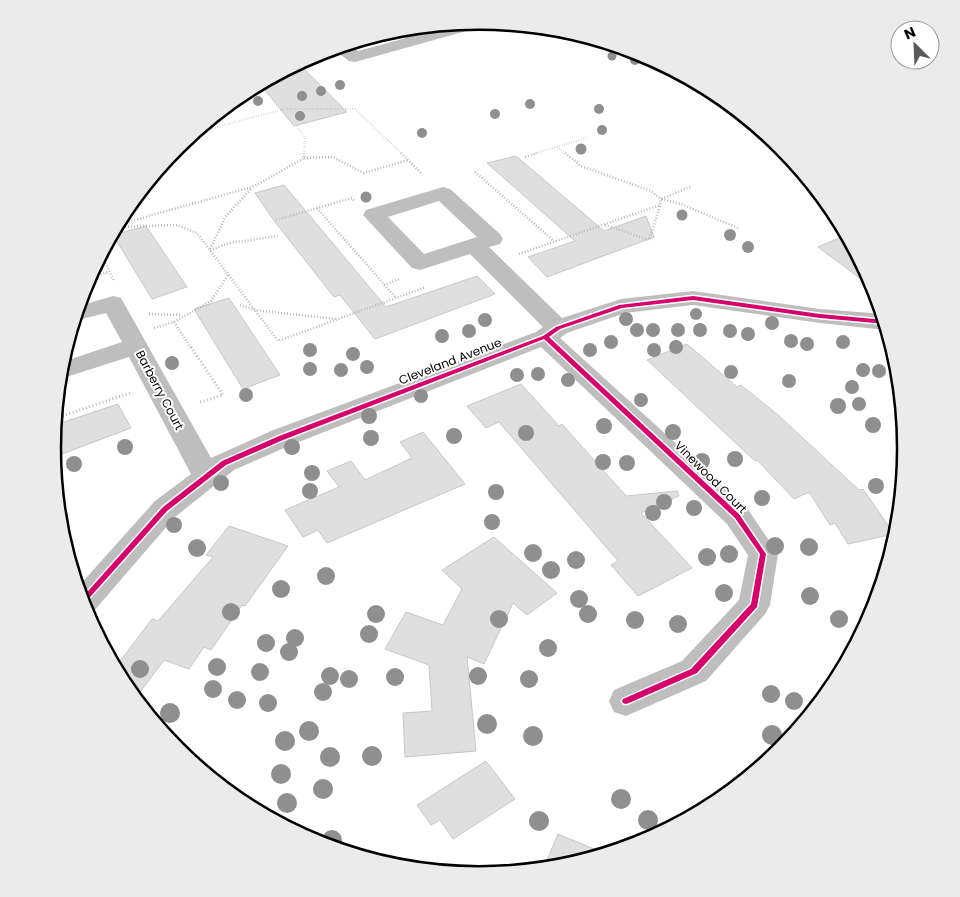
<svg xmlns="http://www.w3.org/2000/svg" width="960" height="897" font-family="Poppins,sans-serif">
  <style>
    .building { fill: #dfdfdf; stroke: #c7c7c7 }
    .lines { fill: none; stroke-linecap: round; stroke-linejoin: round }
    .path-far2 { stroke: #b9b9b9; stroke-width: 2; stroke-dasharray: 0.5 2; stroke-linecap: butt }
    .path-far1 { stroke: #b9b9b9; stroke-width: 2.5; stroke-dasharray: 1 2; stroke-linecap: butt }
    .path { stroke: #b9b9b9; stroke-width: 3; stroke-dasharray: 1 2.5; stroke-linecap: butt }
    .minor { fill: #bebebe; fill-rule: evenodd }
    .cycleway-casing { stroke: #fff; stroke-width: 3 }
    .cycleway { fill: #d6006c; fill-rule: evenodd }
    .tree { fill: #8f8f8f }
    .labels { text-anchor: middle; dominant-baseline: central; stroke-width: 4; stroke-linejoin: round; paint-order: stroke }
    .street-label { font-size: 12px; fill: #000; stroke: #fff }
    .rim { fill: none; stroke: #000; stroke-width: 2.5 }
  </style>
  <rect width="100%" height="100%" fill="#fff"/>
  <g class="building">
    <polygon points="298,63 347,112 294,126 260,84"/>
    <polygon points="516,156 604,231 646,216 654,237 547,277 528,257 575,241 487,163"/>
    <polygon points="284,185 386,307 477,276 495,294 375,339 340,295 334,297 275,222 255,193"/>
    <polygon points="146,226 187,287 152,299 113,235"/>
    <polygon points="848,234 875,285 877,291 818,247"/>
    <polygon points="229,298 280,375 243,389 194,309"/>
    <polygon points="687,344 737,387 741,385 778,415 859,490 863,489 894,534 848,544 835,523 830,525 809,492 794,499 757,460 755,461 647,360"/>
    <polygon points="521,384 559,426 562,424 626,496 677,491 679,496 641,513 692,568 638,596 611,565 618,561 499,422 486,428 467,406"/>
    <polygon points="118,404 131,428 54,457 55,425"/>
    <polygon points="423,432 465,484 327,543 318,530 303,537 285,510 339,487 327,471 351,461 365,480 412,458 400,442"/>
    <polygon points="229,526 288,546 245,606 242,605 211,650 204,647 189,669 164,660 135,699 125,686 115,668 152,619 158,621 213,557 206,555"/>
    <polygon points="494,537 557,593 527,615 513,603 484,664 467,657 476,751 405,757 403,713 432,711 429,665 385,649 406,612 443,625 462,589 442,570"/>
    <polygon points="486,761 515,799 453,839 440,820 431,825 417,805"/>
    <polygon points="558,834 606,854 563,868 543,870"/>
  </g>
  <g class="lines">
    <g class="path-far2">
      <polyline points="297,126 305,138 304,154"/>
      <polyline points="185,140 206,130 284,109 355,109 402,154"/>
      <polyline points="557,147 566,154"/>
      <polyline points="533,154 586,138"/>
    </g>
    <g class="path-far1">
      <polyline points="401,153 422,174"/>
      <polyline points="565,153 581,166 651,191 661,199 681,204 738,228"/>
      <polyline points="525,157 537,153"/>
      <polyline points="304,158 333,157 364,173 408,160"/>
      <polyline points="475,172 554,241"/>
      <polyline points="317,208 396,298"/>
      <polyline points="276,220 352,198 355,202"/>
      <polyline points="117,225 255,186 304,158 304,153"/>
      <polyline points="605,225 649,240 660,206"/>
      <polyline points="116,227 177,225 197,233 278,341 426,287"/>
      <polyline points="210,249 226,216 252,188"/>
      <polyline points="210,250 230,243 278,236"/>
      <polyline points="519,254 660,205 661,199 692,186"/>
      <polyline points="101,255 114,281"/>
      <polyline points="89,278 109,272"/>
      <polyline points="384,285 400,279"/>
      <polyline points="240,305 255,310 336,319"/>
      <polyline points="149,314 182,315"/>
      <polyline points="174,322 191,348"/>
      <polyline points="154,328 174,322 211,301 228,275"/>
    </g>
    <g class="path">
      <polyline points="191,347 223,395 198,403"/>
      <polyline points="56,418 130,393"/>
    </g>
    <g class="minor">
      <polygon points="468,22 472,27 470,30 355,62 349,61 333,49 347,44 358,51 406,38 397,32 397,29 412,28 421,34 451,24"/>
      <path d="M 443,187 L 450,189 L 500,234 L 503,239 L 500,244 L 489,247 L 562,318 L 621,299 L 693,291 L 820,309 L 884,314 L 888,329 L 886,330 L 820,323 L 693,305 L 625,313 L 567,333 L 560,338 L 747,508 L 778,554 L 770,605 L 765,614 L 706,681 L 626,716 L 614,712 L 609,701 L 614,690 L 682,661 L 739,600 L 748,555 L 727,524 L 541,347 L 291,445 L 234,470 L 175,517 L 93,612 L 87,614 L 85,612 L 78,587 L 155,501 L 191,474 L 129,357 L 60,379 L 62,362 L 122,342 L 106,313 L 74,321 L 79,306 L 113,296 L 121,298 L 211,458 L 271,431 L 536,332 L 543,327 L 470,254 L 420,270 L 412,268 L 363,215 L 366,210 ZM 439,201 L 477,237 L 424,254 L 388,217 Z"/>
    </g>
    <defs>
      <polygon id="cycleway" points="693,296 820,314 885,320 886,324 820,318 693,300 622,308 560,329 549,337 739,514 766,554 757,607 697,673 629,703 626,704 623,703 622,701 623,699 691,669 751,604 760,554 735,518 544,339 283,440 226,465 167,511 83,605 81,599 163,507 222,461 279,436 543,336 556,327 619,305"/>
    </defs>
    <use href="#cycleway" class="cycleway-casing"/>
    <use href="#cycleway" class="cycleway"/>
  </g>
  <g class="tree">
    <circle cx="612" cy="56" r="4.5"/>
    <circle cx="635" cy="60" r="5"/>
    <circle cx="340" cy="85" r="5"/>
    <circle cx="321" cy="91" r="5"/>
    <circle cx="302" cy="96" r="5"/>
    <circle cx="258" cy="101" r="5"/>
    <circle cx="530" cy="104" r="5"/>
    <circle cx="599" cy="109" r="5"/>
    <circle cx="495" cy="114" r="5"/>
    <circle cx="300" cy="116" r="5"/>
    <circle cx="602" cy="130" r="5"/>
    <circle cx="422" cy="133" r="5"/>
    <circle cx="581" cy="149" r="5.5"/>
    <circle cx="366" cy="197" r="5.5"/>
    <circle cx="682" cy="215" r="5.5"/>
    <circle cx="730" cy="235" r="6"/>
    <circle cx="748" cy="247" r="6"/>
    <circle cx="696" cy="314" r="6"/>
    <circle cx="626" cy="319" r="7"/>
    <circle cx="485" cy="320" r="7"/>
    <circle cx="772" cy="323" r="7"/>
    <circle cx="637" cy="330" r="7"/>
    <circle cx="653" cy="330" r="7"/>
    <circle cx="678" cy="330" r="7"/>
    <circle cx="700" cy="330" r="7"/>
    <circle cx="469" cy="331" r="7"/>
    <circle cx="730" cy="331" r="7"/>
    <circle cx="748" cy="334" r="7"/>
    <circle cx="442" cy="336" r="7"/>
    <circle cx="791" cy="341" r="7"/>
    <circle cx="611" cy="342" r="7"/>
    <circle cx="843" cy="342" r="7"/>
    <circle cx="807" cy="344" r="7"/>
    <circle cx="676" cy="347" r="7"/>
    <circle cx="310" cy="350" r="7"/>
    <circle cx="590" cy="350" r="7"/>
    <circle cx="654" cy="350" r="7"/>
    <circle cx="353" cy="354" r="7"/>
    <circle cx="172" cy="363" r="7"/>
    <circle cx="367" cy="367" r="7"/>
    <circle cx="310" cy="369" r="7"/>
    <circle cx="341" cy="370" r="7"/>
    <circle cx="863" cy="370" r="7"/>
    <circle cx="879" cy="371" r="7"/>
    <circle cx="731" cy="372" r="7"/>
    <circle cx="538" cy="374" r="7"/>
    <circle cx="517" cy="375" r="7"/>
    <circle cx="568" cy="380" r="7"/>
    <circle cx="789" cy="381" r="7"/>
    <circle cx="852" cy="387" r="7"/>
    <circle cx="246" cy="395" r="7"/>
    <circle cx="421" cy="396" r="7"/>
    <circle cx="641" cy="400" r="7"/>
    <circle cx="859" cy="404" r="7"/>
    <circle cx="838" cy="406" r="8"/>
    <circle cx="369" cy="416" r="8"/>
    <circle cx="873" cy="425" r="8"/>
    <circle cx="604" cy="426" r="8"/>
    <circle cx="673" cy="432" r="8"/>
    <circle cx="526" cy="433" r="8"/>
    <circle cx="454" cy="436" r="8"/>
    <circle cx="371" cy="438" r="8"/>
    <circle cx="125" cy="447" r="8"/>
    <circle cx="292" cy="447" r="8"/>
    <circle cx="735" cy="459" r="8"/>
    <circle cx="702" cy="461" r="8"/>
    <circle cx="603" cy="462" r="8"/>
    <circle cx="627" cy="463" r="8"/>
    <circle cx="74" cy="464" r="8"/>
    <circle cx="312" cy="473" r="8"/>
    <circle cx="221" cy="483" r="8"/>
    <circle cx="876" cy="486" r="8"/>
    <circle cx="310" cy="491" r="8"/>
    <circle cx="496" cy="492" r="8"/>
    <circle cx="762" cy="498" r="8"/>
    <circle cx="664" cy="502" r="8"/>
    <circle cx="694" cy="508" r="8"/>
    <circle cx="653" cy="513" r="8"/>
    <circle cx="492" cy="522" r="8"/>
    <circle cx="174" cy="525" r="8"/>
    <circle cx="775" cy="546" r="9"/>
    <circle cx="809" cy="547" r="9"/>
    <circle cx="197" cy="548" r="9"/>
    <circle cx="533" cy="553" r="9"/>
    <circle cx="729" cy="554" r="9"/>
    <circle cx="707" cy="557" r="9"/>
    <circle cx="576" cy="560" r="9"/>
    <circle cx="551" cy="570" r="9"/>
    <circle cx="326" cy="576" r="9"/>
    <circle cx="281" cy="589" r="9"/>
    <circle cx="724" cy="593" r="9"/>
    <circle cx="810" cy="596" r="9"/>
    <circle cx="579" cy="599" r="9"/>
    <circle cx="231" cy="612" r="9"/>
    <circle cx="376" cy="614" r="9"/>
    <circle cx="588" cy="614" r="9"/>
    <circle cx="499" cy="619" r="9"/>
    <circle cx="839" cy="619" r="9"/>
    <circle cx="635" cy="620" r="9"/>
    <circle cx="678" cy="624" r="9"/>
    <circle cx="369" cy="634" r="9"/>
    <circle cx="295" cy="638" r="9"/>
    <circle cx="266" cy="643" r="9"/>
    <circle cx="548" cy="648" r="9"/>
    <circle cx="289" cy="652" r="9"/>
    <circle cx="217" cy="667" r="9"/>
    <circle cx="140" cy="669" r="9"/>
    <circle cx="260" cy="672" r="9"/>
    <circle cx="330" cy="676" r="9"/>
    <circle cx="478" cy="676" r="9"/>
    <circle cx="395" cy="677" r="9"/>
    <circle cx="349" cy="679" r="9"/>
    <circle cx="529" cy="679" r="9"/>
    <circle cx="213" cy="689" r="9"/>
    <circle cx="323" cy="692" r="9"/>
    <circle cx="771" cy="694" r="9"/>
    <circle cx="237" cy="700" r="9"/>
    <circle cx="794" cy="701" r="9"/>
    <circle cx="268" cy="703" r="9"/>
    <circle cx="170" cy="713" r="10"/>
    <circle cx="487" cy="724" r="10"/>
    <circle cx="309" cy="731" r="10"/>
    <circle cx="772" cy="735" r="10"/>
    <circle cx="533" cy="736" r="10"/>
    <circle cx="285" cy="741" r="10"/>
    <circle cx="372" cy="756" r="10"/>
    <circle cx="330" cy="757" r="10"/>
    <circle cx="281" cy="774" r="10"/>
    <circle cx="323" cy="789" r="10"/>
    <circle cx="621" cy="799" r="10"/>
    <circle cx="287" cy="803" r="10"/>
    <circle cx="648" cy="820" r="10"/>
    <circle cx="539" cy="821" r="10"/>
    <circle cx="332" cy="840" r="10"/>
  </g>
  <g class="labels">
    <g class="street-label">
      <text transform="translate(450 361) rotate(-21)">Cleveland Avenue</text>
      <text transform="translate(160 390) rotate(62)">Barberry Court</text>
      <text transform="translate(711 477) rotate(45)">Vinewood Court</text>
    </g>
  </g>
  <path d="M0 0H960V897H0ZM61 448a418 418 0 1 1 836 0a418 418 0 1 1-836 0Z" fill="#ebebeb" fill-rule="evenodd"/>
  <path class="rim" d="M61 448a418 418 0 1 1 836 0a418 418 0 1 1-836 0Z"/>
  <g transform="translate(915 45) rotate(336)"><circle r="24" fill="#ffffff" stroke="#999999"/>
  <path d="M0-4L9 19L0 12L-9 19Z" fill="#595959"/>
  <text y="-8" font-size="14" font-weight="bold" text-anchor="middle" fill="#000000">N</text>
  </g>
</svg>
